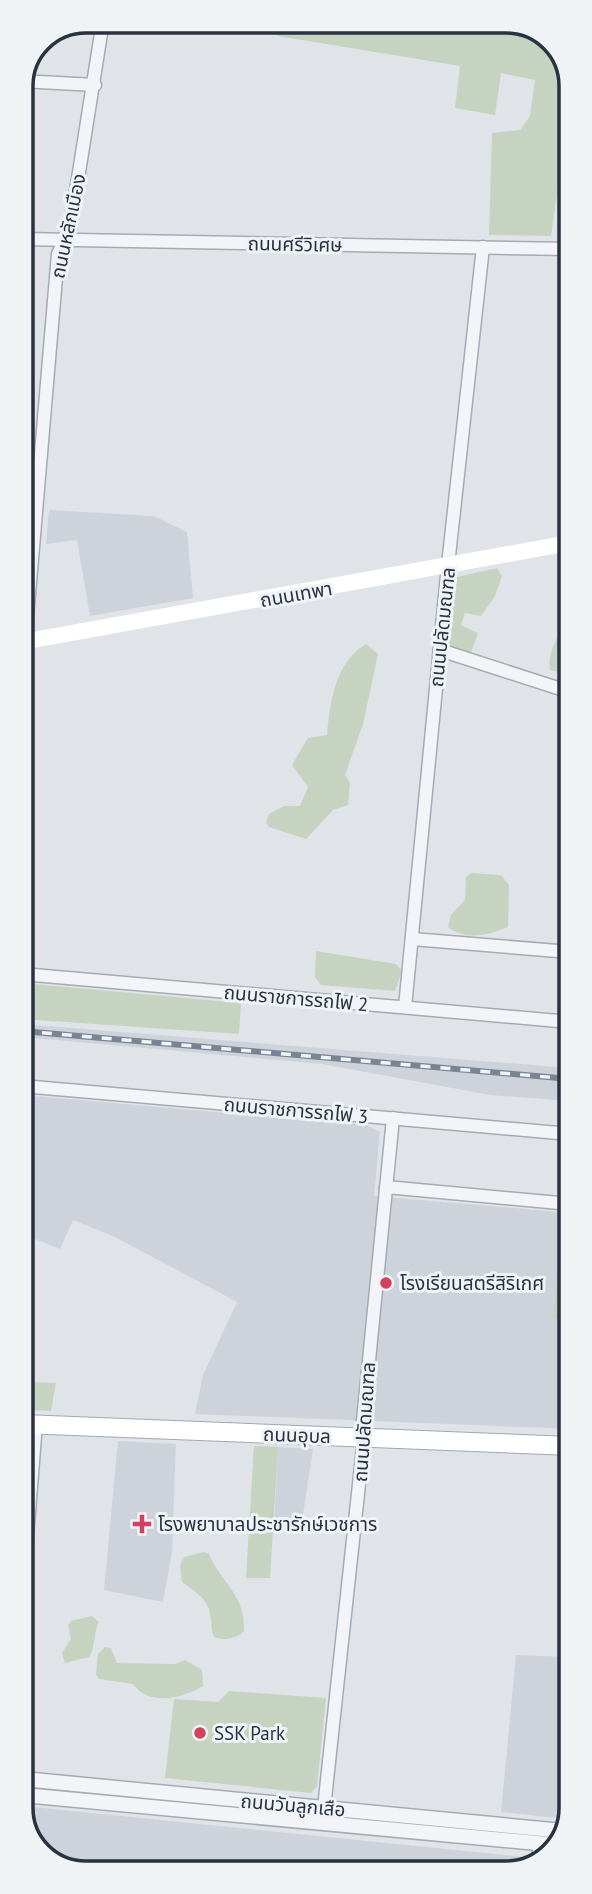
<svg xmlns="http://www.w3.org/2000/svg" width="592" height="1894" font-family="'PT Sans','Noto Sans Thai',sans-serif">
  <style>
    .built { fill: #ced3db }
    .green { fill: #c6d3c0 }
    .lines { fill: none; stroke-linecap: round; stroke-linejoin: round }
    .minor-casing { stroke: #a5abb3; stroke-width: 15 }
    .tertiary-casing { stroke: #a5abb3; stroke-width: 17 }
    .primary-casing { stroke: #9fa9b5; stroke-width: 20 }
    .minor { stroke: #f2f4f7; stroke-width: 12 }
    .tertiary { stroke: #f2f4f7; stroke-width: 14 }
    .secondary { stroke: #fff; stroke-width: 16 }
    .primary { stroke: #fff; stroke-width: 18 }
    .rail-casing { stroke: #798493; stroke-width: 6 }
    .rail { stroke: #eff3f6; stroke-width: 3.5; stroke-dasharray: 10; stroke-linecap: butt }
    .poi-dot { fill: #d0425f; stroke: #eff3f6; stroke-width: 2.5 }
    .labels { text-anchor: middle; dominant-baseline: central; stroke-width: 6; stroke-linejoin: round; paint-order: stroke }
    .street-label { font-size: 19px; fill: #283241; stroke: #eff3f6 }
    .poi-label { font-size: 19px; fill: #283241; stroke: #eff3f6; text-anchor: start }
    .rim { fill: none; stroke: #283241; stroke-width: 3.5 }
  </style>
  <rect width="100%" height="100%" fill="#e0e4e9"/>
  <g class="built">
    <polygon points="49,510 154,516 187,532 193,598 90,616 77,540 46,544"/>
    <polygon points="22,1024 570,1068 570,1101 490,1095 322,1064 22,1037"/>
    <polygon points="22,1095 366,1125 380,1132 374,1196 570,1213 571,1429 195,1414 203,1375 237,1302 113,1236 73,1220 60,1249 22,1234"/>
    <polygon points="118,1441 176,1444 172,1552 163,1602 104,1590"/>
    <polygon points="278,1447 313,1449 301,1528 274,1527"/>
    <polygon points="516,1655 571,1657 571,1809 568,1819 501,1812"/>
    <polygon points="23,1806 524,1857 522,1871 81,1873 43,1857 23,1825"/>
  </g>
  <g class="green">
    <polygon points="253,21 514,22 549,37 569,69 566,70 561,91 569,93 569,173 558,187 551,236 489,235 492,133 520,130 530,116 535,80 501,73 495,115 455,108 460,66 278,36"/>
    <polygon points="497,568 502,576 495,596 481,616 465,613 461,625 478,633 471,653 450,645 446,640 453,578"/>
    <path d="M 570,631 L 570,674 L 550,670 C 548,656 553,646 559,634 Z"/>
    <path d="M 366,644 L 378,654 L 363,724 L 345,775 L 350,783 L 348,805 L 333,810 L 306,839 L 269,827 L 266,823 L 269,814 L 284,806 L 300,806 L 308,787 L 292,765 L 308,738 L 327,735 C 330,702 335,662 366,644 Z"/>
    <path d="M 471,873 L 501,875 L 509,885 L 508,927 C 488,935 466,941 448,927 L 451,915 L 465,900 L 466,877 Z"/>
    <polygon points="316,951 396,964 402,971 395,991 321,985 315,977"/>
    <polygon points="22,983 241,1003 239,1034 22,1019"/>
    <polygon points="561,1236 570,1237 570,1321 553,1319"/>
    <polygon points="31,1382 56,1383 51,1411 30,1410"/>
    <polygon points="254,1446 278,1447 270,1578 246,1578"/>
    <path d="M 204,1552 L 209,1554 C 221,1583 246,1595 244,1631 C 237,1639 224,1641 214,1637 C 210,1627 212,1616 208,1607 C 204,1597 191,1588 182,1582 L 180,1566 L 184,1557 Z"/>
    <path d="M 92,1616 L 99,1622 C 93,1633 96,1647 89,1657 L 65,1663 L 62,1653 L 71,1639 L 68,1625 L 71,1621 Z"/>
    <path d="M 105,1647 L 111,1648 L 117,1663 L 175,1664 L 185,1660 L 202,1670 L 203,1686 C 182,1699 148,1706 133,1684 L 99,1679 L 96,1675 L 98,1654 Z"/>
    <polygon points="229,1691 326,1698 317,1786 311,1793 165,1778 174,1699 218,1702"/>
  </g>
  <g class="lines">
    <defs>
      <g id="minor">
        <polyline points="21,81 95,85"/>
        <polyline points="21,239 569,249"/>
        <polyline points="25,641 58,254 70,229 103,21"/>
        <polyline points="440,650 570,692"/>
        <polyline points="412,939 570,952"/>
        <polyline points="22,974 570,1022"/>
        <polyline points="405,1007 448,565 483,247"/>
        <polyline points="22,1086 570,1134"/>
        <polyline points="386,1187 570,1204"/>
        <polyline points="23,1587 36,1424"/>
        <polyline points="324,1808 364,1438 363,1421 393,1118"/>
        <polyline points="538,1861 540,1843"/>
      </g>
      <g id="tertiary">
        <polyline points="22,684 25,641"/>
        <polyline points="23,1779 563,1831"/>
        <polyline points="23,1795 558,1845"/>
      </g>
      <polyline id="primary" points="23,1424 571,1446"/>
    </defs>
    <use href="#minor" class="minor-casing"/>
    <use href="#tertiary" class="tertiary-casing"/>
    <use href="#primary" class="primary-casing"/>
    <use href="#minor" class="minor"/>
    <use href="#tertiary" class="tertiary"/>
    <polyline class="secondary" points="22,642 569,543"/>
    <use href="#primary" class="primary"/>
    <defs>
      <polyline id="rail" points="22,1031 570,1079"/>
    </defs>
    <use href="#rail" class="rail-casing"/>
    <use href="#rail" class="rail"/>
  </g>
  <g class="poi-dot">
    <circle cx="386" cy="1283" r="7"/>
    <path d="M138.5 1513.5h7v7h7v7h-7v7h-7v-7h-7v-7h7z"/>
    <circle cx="200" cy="1733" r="7"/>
  </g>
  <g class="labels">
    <g class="street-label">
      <text transform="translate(68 226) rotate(-78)">ถนนหลักเมือง</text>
      <text transform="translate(295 244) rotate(1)">ถนนศรีวิเศษ</text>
      <text transform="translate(296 594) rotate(-10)">ถนนเทพา</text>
      <text transform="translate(442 627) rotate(-84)">ถนนปลัดมณฑล</text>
      <text transform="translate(296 998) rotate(5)">ถนนราชการรถไฟ 2</text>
      <text transform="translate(296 1110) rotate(5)">ถนนราชการรถไฟ 3</text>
      <text transform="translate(364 1422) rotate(-86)">ถนนปลัดมณฑล</text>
      <text transform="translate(297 1435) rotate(2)">ถนนอุบล</text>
      <text transform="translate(293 1805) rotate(5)">ถนนวันลูกเสือ</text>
    </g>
    <g class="poi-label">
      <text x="400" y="1283">โรงเรียนสตรีสิริเกศ</text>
      <text x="158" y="1524">โรงพยาบาลประชารักษ์เวชการ</text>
      <text x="214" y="1733">SSK Park</text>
    </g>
  </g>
  <path d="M0 0H592V1894H0ZM86 33H506A53 53 0 0 1 559 86V1808A53 53 0 0 1 506 1861H86A53 53 0 0 1 33 1808V86A53 53 0 0 1 86 33Z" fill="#eff3f6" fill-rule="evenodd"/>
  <path class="rim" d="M86 33H506A53 53 0 0 1 559 86V1808A53 53 0 0 1 506 1861H86A53 53 0 0 1 33 1808V86A53 53 0 0 1 86 33Z"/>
</svg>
